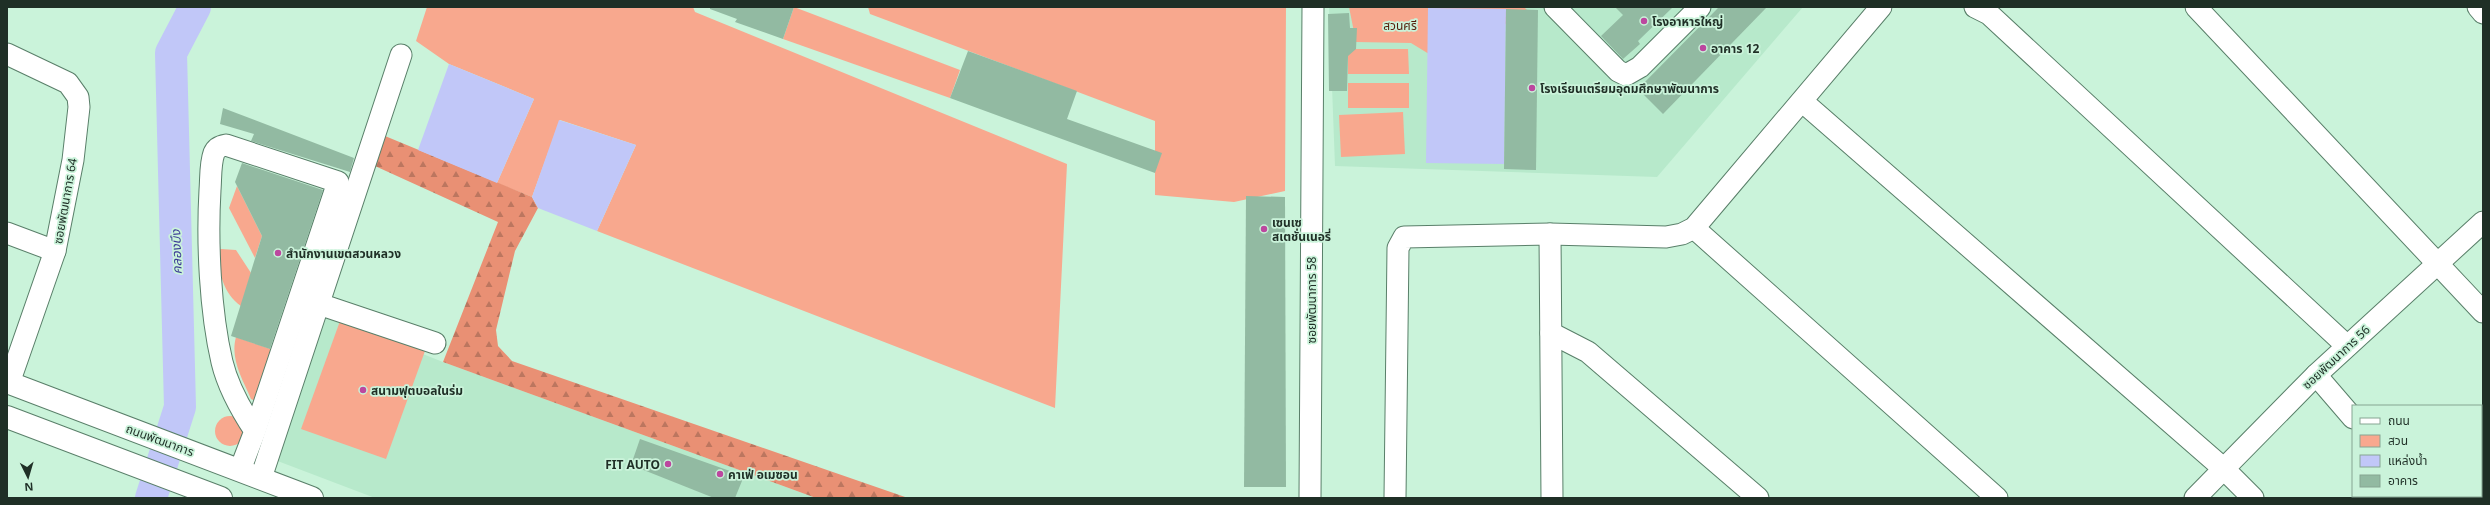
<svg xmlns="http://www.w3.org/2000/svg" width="2490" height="505" font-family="'Noto Sans','Noto Sans Thai',sans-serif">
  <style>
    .built { fill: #b7e9cb }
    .green { fill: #f8a88e }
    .forest { fill: url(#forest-firs) }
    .water { fill: #c1c7f8 }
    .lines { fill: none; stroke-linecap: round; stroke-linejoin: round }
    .river { stroke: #c1c7f8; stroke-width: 32 }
    .building { fill: #92baa2 }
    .minor-casing { stroke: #597f69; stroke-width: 23 }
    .major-casing { stroke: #597f69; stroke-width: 24 }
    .minor { stroke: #fff; stroke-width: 21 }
    .major { stroke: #fff; stroke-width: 22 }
    .poi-dot { fill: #bc479f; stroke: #caf3da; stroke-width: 1.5 }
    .labels { text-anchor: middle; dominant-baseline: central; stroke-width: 3.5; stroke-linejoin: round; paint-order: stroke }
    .poi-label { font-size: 12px; font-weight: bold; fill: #1f2f26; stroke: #caf3da; text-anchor: start }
    .park-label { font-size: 12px; fill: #541d0a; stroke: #caf3da }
    .street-label { font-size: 12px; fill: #1f2f26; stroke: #caf3da }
    .water-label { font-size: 13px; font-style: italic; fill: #3c3b96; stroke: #caf3da }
  </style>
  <defs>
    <pattern id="forest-firs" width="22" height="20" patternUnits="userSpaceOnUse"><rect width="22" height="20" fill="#e99074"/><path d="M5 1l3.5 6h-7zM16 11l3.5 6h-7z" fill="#bc765f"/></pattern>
  </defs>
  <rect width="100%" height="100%" fill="#caf3da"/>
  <g class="built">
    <polygon points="1329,7 1803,7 1657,177 1335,166"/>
    <polygon points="327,316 443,362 816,498 375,498 275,460"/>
  </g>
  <g class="green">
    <polygon points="427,7 693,7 695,12 1067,164 1055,408 597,231 636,145 560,120 532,197 497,183 534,99 449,64 416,41"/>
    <polygon points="794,7 960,70 950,98 783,39"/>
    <polygon points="868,7 1286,7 1285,191 1234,202 1155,195 1155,121 870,14"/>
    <polygon points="1349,7 1524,7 1531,14 1429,54 1411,43 1356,42"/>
    <polygon points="1348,49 1408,49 1409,74 1348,74"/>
    <rect x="1348" y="83" width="61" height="25"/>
    <polygon points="1403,112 1405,154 1341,157 1339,115"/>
    <polygon points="237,186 262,236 255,258 229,208"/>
    <path d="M 221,249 L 236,250 L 251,273 L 241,306 C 222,292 220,273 217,252 Z"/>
    <polygon points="340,321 425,351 386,459 301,429"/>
    <path d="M 236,337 L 282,353 L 260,403 L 251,399 C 242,378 230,359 236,337 Z"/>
    <circle cx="230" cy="431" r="15"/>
  </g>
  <polygon class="forest" points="385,136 532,197 538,208 515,251 496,330 498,346 512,361 908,498 816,498 443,362 498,222 375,166"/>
  <g class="water">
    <polygon points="1428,8 1506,9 1504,164 1426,163"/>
    <polygon points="449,64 534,99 497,183 418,150"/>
    <polygon points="559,120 636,145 597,231 538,208 532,197"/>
  </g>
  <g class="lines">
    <polyline class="river" points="151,498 180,407 171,53 195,7"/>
  </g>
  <g class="building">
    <polygon points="710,7 794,7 783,39 735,22 737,19 710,9"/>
    <polygon points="1615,7 1673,7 1638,41 1640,44 1623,59 1601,36 1623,15"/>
    <polygon points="1719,7 1767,7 1663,114 1638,89"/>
    <polygon points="1506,9 1538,10 1536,170 1504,169"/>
    <polygon points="1349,13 1350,28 1357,28 1356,49 1348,56 1347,91 1329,91 1328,14"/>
    <polygon points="968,51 1077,91 1067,119 1162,153 1155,173 950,98"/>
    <polygon points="223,108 354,158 350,172 251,141 254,134 220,124"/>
    <polygon points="242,163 323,190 270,349 231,336 262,236 235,182"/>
    <polygon points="1246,196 1285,197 1286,487 1244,487"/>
    <polygon points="640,439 744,476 735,498 714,498 631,465"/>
  </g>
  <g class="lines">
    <defs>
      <g id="minor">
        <polyline points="1555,7 1618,71 1626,75 1640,67 1700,7"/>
        <polyline points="1975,7 1989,14 2347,346"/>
        <polyline points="2196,7 2483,312"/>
        <polyline points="2478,7 2483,13"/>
        <polyline points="7,54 68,83 78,97 79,107 73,160 55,251 9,383"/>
        <polyline points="1803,102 2224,469 2253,498"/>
        <polyline points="1694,228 1997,498"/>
        <polyline points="7,233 55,251"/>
        <polyline points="1550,234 1552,498"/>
        <polyline points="319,304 435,343"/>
        <polyline points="1551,333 1588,352 1758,498"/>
        <polyline points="2316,375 2353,418"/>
        <path d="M 240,470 L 255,431 C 241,410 228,387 222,362 C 210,311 207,242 210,190 C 211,178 210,164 214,153 C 216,148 220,146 226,145 L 338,182 L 255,431"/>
        <polyline points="261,478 401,55"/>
        <polyline points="2421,496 2423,498"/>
        <polyline points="1310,498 1313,7"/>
        <polyline points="1395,498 1398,248 1404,237 1550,234 1666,237 1682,234 1694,228 1881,7"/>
        <polyline points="2195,498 2316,375 2483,222"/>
      </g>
      <g id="major">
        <polyline points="7,382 312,498"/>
        <polyline points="7,417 221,498"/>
      </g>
    </defs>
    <use href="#minor" class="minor-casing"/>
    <use href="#major" class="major-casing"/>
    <use href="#minor" class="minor"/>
    <use href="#major" class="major"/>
  </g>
  <g class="poi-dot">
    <circle cx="1644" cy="21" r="4"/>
    <circle cx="1703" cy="48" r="4"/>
    <circle cx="1532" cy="88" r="4"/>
    <circle cx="1264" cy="229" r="4"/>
    <circle cx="278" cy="253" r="4"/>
    <circle cx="363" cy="390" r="4"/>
    <circle cx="668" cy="464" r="4"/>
    <circle cx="720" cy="474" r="4"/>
  </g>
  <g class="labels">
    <g class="poi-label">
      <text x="1652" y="21">โรงอาหารใหญ่</text>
      <text x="1711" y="48">อาคาร 12</text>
      <text x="1540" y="88">โรงเรียนเตรียมอุดมศึกษาพัฒนาการ</text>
      <text x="1272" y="222">เซนเซ<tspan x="1272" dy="14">สเตชั่นเนอรี่</tspan></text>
      <text x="286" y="253">สำนักงานเขตสวนหลวง</text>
      <text x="371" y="390">สนามฟุตบอลในร่ม</text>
      <text x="660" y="464" text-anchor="end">FIT AUTO</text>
      <text x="728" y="474">คาเฟ่ อเมซอน</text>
    </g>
    <g class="park-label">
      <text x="1400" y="25">สวนศรี</text>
    </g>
    <g class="street-label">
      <text transform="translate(65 201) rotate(-80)">ซอยพัฒนาการ 64</text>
      <text transform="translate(1311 300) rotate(-90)">ซอยพัฒนาการ 58</text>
      <text transform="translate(2336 357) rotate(-43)">ซอยพัฒนาการ 56</text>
      <text transform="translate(160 440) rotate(20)">ถนนพัฒนาการ</text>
    </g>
    <g class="water-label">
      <text transform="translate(176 252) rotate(-92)">คลองบึง</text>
    </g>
  </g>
  <rect width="2490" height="505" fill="none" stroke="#1f2f26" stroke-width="16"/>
  <rect x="2352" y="405" width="130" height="92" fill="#caf3da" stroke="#86a592"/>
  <rect x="2360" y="418" width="20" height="6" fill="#ffffff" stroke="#86a592"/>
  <text x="2388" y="425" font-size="12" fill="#1f2f26">ถนน</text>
  <rect x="2360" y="435" width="20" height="12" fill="#f8a88e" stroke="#86a592"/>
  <text x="2388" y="445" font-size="12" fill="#1f2f26">สวน</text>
  <rect x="2360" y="455" width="20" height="12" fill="#c1c7f8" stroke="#86a592"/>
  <text x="2388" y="465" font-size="12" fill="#1f2f26">แหล่งน้ำ</text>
  <rect x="2360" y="475" width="20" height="12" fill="#92baa2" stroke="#86a592"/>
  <text x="2388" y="485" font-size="12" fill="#1f2f26">อาคาร</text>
  <g transform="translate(28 477) rotate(175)" stroke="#caf3da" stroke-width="3" paint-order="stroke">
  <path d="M0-3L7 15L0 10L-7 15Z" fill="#1f2f26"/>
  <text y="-6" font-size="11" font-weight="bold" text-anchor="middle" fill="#1f2f26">N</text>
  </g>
</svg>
